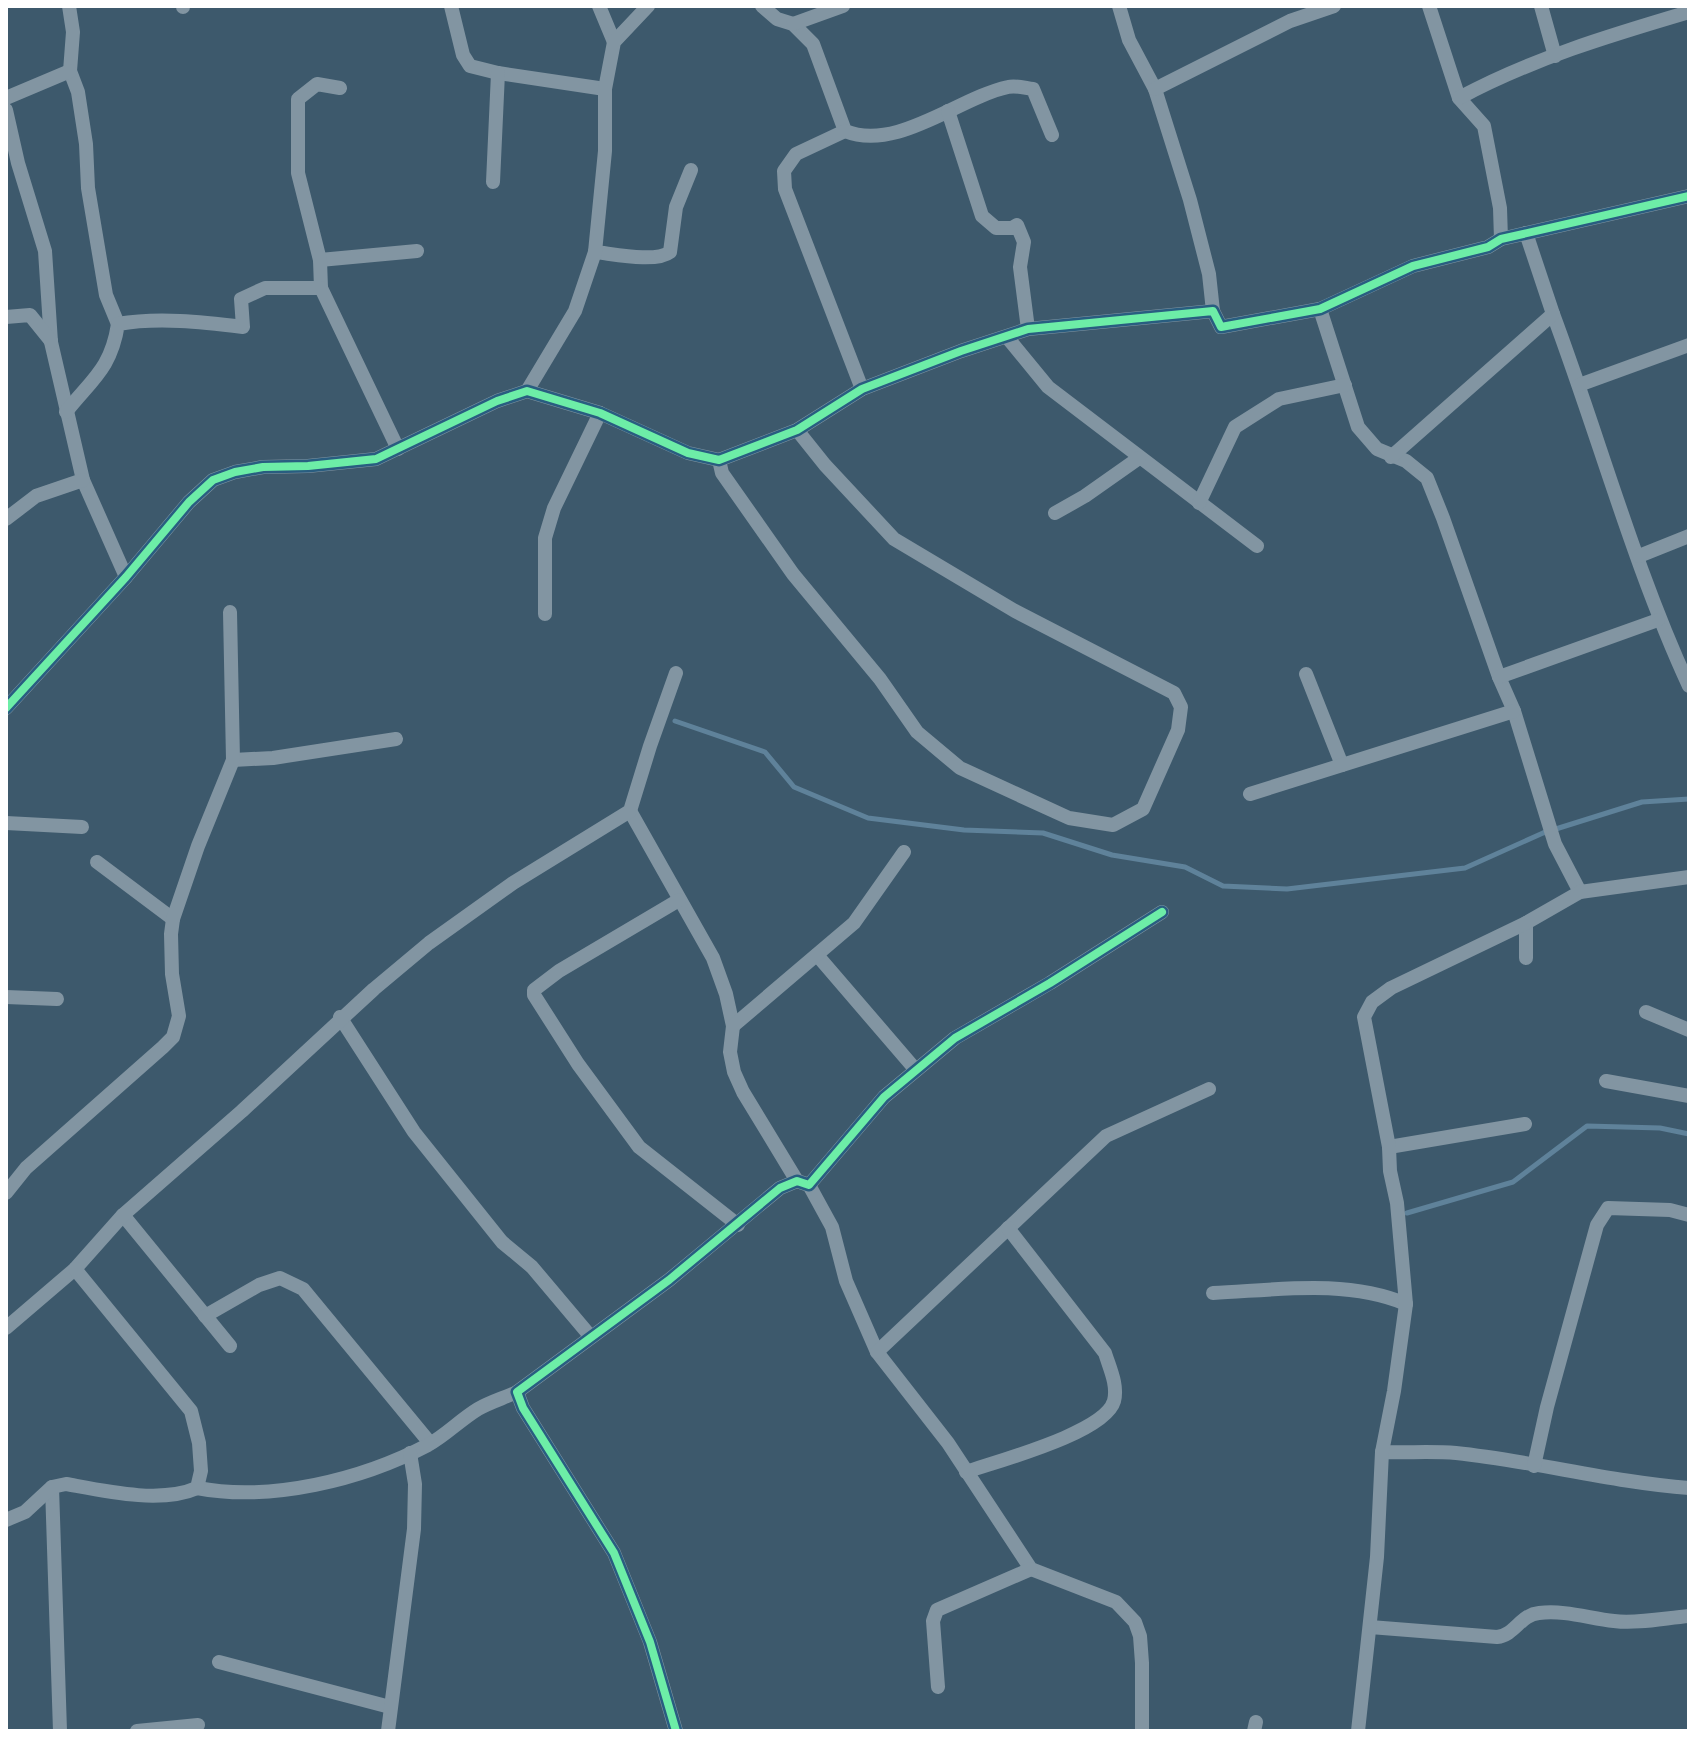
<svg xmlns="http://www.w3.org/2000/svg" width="1695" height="1737" font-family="Lato,sans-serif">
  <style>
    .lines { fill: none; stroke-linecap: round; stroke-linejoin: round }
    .stream { stroke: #5f829a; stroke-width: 5 }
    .minor { stroke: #8295a2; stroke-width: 14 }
    .cycleway-casing { stroke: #295d80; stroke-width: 13 }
    .cycleway { stroke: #6deda7; stroke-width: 8 }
  </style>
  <rect width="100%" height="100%" fill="#3d596c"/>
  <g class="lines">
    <g class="stream">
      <polyline points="675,721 765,752 794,787 868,818 964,830 1043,833 1112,855 1185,867 1223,886 1287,889 1465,868 1543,833 1642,802 1689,799"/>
      <polyline points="1407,1213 1513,1182 1587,1126 1660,1128 1689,1134"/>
    </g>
    <g class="minor">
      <polyline points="69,6 73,32 70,71 78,92 86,144 88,188 106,295 118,324"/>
      <polyline points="183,6 183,7"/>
      <polyline points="451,6 463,55 470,66 498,73 605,89"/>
      <polyline points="599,6 614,42"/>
      <path d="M 762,6 L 777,19 L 793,24 L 813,44 L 845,131 C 897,152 958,98 1008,87 C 1016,85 1025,88 1033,89 L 1052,135"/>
      <polyline points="1119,6 1129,40 1155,89 1190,200 1209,274 1213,311"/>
      <polyline points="1429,6 1459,98 1484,126 1500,208 1501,239"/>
      <polyline points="1541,6 1555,56"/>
      <polyline points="793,24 843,6"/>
      <polyline points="1155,89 1290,21 1334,6"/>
      <polyline points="6,98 70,71"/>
      <path d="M 1459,98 C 1531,59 1611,35 1689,12"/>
      <polyline points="6,110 18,163 45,251 51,342 83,480 126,577"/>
      <polyline points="948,111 982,216 996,228 1012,228 1017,225 1024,242 1020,267 1028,329"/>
      <polyline points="845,131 796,154 784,171 785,189 862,389"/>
      <polyline points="493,182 498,73"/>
      <path d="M 595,252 C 614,254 656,263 670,252 L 676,207 L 691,170"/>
      <polyline points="320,260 417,251"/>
      <polyline points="321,288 320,260 298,173 298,99 317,84 340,88"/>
      <polyline points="1320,309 1358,427 1377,449 1406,461 1427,478 1443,518 1499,677 1514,711 1555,844 1580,892"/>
      <path d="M 1553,314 C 1599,437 1634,567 1689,686"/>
      <polyline points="6,317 30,315 51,341"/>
      <polyline points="1007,337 1048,387 1257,546"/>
      <polyline points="1579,385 1689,345"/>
      <polyline points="527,391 575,311 595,252 605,151 605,89 614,42 648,6"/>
      <path d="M 66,412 C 92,379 111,369 118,324 C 158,317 202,322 243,327 L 241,299 L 265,288 L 321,288 L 398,449"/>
      <polyline points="1391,457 1553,314 1526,233"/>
      <polyline points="719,460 722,473 793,574 880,679 917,732 960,768 1069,818 1113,825 1143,809 1178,730 1181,707 1174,693 1015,611 894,539 825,465 797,430"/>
      <polyline points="1199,503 1235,427 1279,399 1345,385"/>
      <polyline points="1055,513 1085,496 1139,458"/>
      <polyline points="6,519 36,496 83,480"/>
      <polyline points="1639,556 1689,536"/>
      <polyline points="545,614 545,538 554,508 600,413"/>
      <polyline points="1306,674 1342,765"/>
      <polyline points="1499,677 1658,620"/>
      <polyline points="6,708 126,577 189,502 213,480 235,472 263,467 308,466 376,459 497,401 527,391 600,413 688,453 719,460 797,430 862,389 961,351 1028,329 1213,311 1221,327 1320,309 1413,266 1488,247 1501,239 1689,196"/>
      <polyline points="233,760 273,758 396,739"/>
      <polyline points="1250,794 1514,711"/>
      <polyline points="630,811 713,958 726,994 733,1026 730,1052 734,1072 743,1092 797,1181"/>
      <polyline points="6,823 82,827"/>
      <polyline points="97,862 173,919"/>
      <polyline points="679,900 559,971 534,990 534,995 578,1064 639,1147 738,1225"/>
      <polyline points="1526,923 1526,958"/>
      <polyline points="817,955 915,1069"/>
      <polyline points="6,997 57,999"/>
      <polyline points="1646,1012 1689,1030"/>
      <polyline points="340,1017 414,1132 502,1242 532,1267 591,1337"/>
      <polyline points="733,1026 854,923 904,852"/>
      <polyline points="1606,1081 1689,1096"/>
      <polyline points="1389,1147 1525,1124"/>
      <polyline points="809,1185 832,1227 846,1281 877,1352 948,1443 1031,1569 1116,1602 1135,1622 1140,1636 1142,1663 1142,1731"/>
      <polyline points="6,1193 26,1168 163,1047 173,1037 179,1016 172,974 171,934 173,919 198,846 233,760 230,612"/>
      <polyline points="123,1215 230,1346"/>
      <path d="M 1213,1293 C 1277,1290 1346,1279 1406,1304"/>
      <polyline points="205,1316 259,1285 280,1278 303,1289 430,1443"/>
      <polyline points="6,1328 75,1269 123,1215 242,1111 374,989 429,943 513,883 630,811 650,746 676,673"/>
      <polyline points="877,1352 1106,1136 1209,1089"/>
      <path d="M 1382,1452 C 1406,1453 1432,1451 1456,1453 C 1534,1461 1611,1482 1689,1488"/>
      <polyline points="1534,1466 1547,1407 1597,1225 1608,1208 1670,1210 1689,1215"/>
      <path d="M 966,1472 C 997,1461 1105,1433 1114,1401 C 1118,1385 1110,1369 1105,1353 L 1008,1228"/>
      <polyline points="52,1487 60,1731"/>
      <path d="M 197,1488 C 271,1502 361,1480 428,1445 C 446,1435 460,1420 478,1409 C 490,1402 504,1398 517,1392"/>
      <path d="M 6,1520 L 25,1512 L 52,1487 L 66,1484 C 104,1491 161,1504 197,1488 L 201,1471 L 199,1443 L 191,1411 L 75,1269"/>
      <path d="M 1370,1627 L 1497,1637 C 1515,1635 1520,1615 1539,1613 C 1565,1610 1588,1618 1614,1621 C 1637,1624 1665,1618 1689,1616"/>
      <polyline points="219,1662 390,1707"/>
      <polyline points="938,1687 933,1621 937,1610 1031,1569"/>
      <polyline points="137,1731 198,1725"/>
      <polyline points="388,1731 414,1529 415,1484 410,1453"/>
      <polyline points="676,1731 650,1642 614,1553 523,1408 517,1392 669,1280 780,1188 797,1181 809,1185 884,1097 955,1038 1050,983 1162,912"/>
      <polyline points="1254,1731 1256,1722"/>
      <polyline points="1358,1731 1377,1557 1382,1452 1394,1391 1406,1304 1397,1203 1390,1171 1389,1147 1364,1017 1372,1002 1391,988 1526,923 1580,892 1689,877"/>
    </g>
    <defs>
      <g id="cycleway">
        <polyline points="6,708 126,577 189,502 213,480 235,472 263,467 308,466 376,459 497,401 527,391 600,413 688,453 719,460 797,430 862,389 961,351 1028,329 1213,311 1221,327 1320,309 1413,266 1488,247 1501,239 1689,196"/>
        <polyline points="676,1731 650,1642 614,1553 523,1408 517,1392 669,1280 780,1188 797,1181 809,1185 884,1097 955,1038 1050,983 1162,912"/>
      </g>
    </defs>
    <use href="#cycleway" class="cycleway-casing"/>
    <use href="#cycleway" class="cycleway"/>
  </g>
  <rect width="1695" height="1737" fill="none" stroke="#ffffff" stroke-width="16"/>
</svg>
